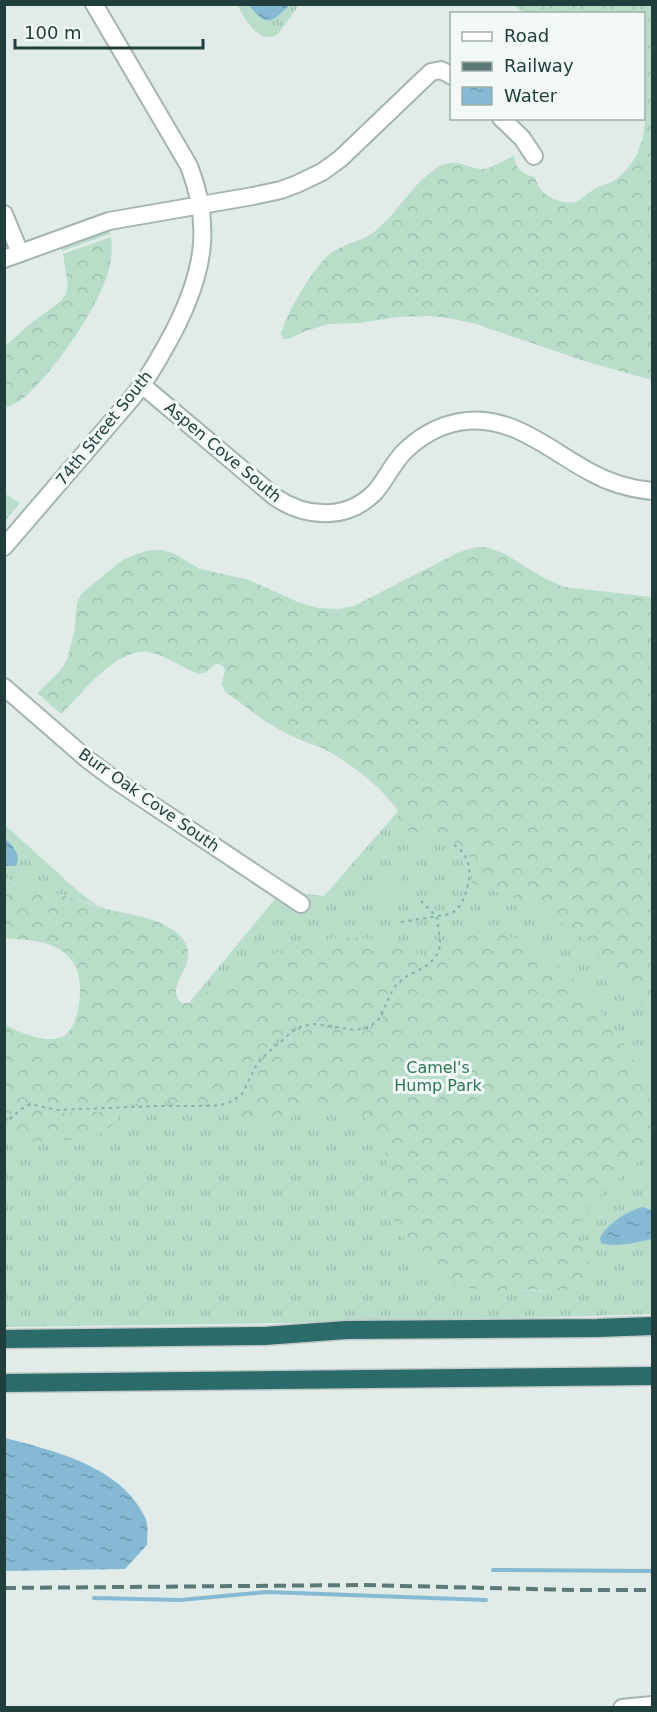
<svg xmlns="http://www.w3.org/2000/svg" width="657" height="1712" font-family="'DejaVu Sans',sans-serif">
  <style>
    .grass { fill: url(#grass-tufts); fill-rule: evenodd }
    .forest { fill: url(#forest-crowns) }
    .garden { fill: #b8deca }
    .water { fill: url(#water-ripples) }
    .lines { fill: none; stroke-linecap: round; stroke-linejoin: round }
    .stream { stroke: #86bad4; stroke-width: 4 }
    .minor-casing { stroke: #a3b4b1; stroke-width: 20 }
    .highway-casing { stroke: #c1c9c8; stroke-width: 21 }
    .path { stroke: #80b1ab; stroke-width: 2; stroke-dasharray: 3 4.5; stroke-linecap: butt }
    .minor { stroke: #fff; stroke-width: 16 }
    .highway { stroke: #2b6b69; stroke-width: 18 }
    .rail { stroke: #5b7976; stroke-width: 4; stroke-dasharray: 12 6; stroke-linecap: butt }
    .labels { text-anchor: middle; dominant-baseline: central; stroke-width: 6; stroke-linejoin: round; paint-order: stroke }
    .street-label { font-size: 16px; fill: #203e3b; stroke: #f1f8f6 }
    .park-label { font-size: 16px; fill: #297655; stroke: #f1f8f6 }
  </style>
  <defs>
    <pattern id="grass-tufts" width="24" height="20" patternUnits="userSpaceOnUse" patternTransform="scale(1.5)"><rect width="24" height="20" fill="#b8deca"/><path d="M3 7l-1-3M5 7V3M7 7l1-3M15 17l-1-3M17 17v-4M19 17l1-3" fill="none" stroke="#9ec0ae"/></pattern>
    <pattern id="forest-crowns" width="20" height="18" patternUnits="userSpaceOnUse" patternTransform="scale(1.5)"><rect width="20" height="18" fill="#b8deca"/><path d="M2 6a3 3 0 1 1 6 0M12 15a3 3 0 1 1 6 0" fill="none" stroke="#9ec0ae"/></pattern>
    <pattern id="water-ripples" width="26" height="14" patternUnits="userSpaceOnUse" patternTransform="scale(1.5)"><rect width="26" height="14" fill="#86bad4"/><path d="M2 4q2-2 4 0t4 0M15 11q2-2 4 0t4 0" fill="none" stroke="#6d99ad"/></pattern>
  </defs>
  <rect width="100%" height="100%" fill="#e1ece9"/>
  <g class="grass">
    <path d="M 237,5 L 249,5 C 266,27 272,22 289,5 L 299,5 L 278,34 C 258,46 245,18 237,5 Z"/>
    <polygon points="108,230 110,234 62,251 61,248"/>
    <path d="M 560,599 L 652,607 L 652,1314 L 423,1321 L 5,1327 L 5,1094 L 210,1060 L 192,1001 L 189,1003 L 288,883 L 306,894 L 324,896 L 407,801 ZM 581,1286 C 561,1293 509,1290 486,1289 Z"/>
    <polygon points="4,824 80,893 97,905 107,909 63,895 25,891 5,877 5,866 7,867 16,850 5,837"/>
  </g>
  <g class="forest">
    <path d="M 513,5 L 652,5 L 652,380 L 584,361 L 476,324 L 449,318 L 428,316 L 397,317 L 360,323 L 328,324 L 306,331 L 288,339 L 283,339 L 281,335 C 285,314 316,262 334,251 C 349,242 366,240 379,228 C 400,209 415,180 440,166 C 457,158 465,167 480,169 C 491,170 503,159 514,156 C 515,168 523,175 535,177 C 538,191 549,199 564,202 C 581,205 583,195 596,188 C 604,184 614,183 620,176 C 647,152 647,120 644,87 C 641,65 644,36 644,14 L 524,13 Z"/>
    <path d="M 111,237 C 112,246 112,256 110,265 C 101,305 55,370 25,397 C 19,402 11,405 5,408 L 5,346 L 30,324 L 61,301 L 66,293 L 68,285 L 63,254 Z"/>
    <polygon points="5,494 20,503 5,521"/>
    <path d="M 476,547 L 486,547 L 505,554 L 542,577 L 564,587 L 652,597 L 652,1020 C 629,987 598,949 565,925 C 537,905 504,893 472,884 C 478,844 445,831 411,839 C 404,803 355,765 324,749 C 310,743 295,739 282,731 C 262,720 244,705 225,692 L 222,684 L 225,670 L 222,665 L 216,664 L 205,673 L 199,674 C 182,669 166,654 147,652 C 115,649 82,694 61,714 L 37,693 L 59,672 L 67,660 L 74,633 L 77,603 L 81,594 L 121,561 L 136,554 L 151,550 L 162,550 L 173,553 L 200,569 L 249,580 L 298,602 L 318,608 L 340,609 L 356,605 L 457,553 Z"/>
    <path d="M 5,877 C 29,897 32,889 60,895 C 73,897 86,904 99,907 C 123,914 149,915 170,928 C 216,957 158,984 182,1003 L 189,1003 C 222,982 267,953 304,943 C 345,931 394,938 430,959 C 419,969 402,972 393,985 C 384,996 382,1016 370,1024 C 351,1036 322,1012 294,1027 C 282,1034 268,1046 259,1057 C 248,1071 246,1093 227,1100 C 213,1106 197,1103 182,1103 L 181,1102 L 172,1103 L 171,1101 L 165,1102 L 164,1103 L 57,1107 L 31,1101 L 18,1108 L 5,1120 L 5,1024 C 17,1032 47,1044 62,1037 C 79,1029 83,990 78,974 C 76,965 70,957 62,951 C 47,940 23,940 5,938 Z"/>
    <path d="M 482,932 C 545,931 598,1003 628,1051 C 636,1063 649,1081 652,1095 C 655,1106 653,1133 652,1146 C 634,1173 589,1195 579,1225 C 572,1247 604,1269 584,1284 C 573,1293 553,1290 540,1290 C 510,1290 473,1293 445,1281 C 424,1271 402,1240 394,1219 C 392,1213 390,1207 389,1201 C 385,1179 391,1139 371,1123 C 358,1112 337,1105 320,1106 C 309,1107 301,1113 290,1117 C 270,1124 243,1122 226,1107 C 244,1101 248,1088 256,1073 C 266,1053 293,1028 317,1027 C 330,1027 345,1032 358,1033 C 388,1029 382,1004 399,986 C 415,970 442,968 443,941 L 459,936 Z"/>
    <path d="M 32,1107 L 55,1113 L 122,1111 C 112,1137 82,1140 58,1141 C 49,1142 39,1143 30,1141 C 21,1138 13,1133 6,1127 L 26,1109 Z"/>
  </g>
  <polygon class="garden" points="396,867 400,876 401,886 392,887 389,898 380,899 374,897 371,891 373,884 377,880"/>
  <g class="water">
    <path d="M 249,5 L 289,5 C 272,23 266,28 249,5 Z"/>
    <path d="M 4,837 C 12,845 22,854 16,866 L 5,866 Z"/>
    <path d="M 643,1207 L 652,1210 L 652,1239 C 638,1242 616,1248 601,1243 L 600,1238 C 608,1223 627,1211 643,1207 Z"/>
    <path d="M 5,1438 C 55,1451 120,1466 145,1517 C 149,1525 147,1536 147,1545 L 125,1569 L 5,1571 Z"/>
  </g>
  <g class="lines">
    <g class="stream">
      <polyline points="493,1570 652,1571"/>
      <polyline points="94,1598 180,1600 267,1592 486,1600"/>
    </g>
    <defs>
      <g id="minor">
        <polyline points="501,118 522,138 534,156"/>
        <polyline points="4,214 20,253"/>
        <polyline points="4,259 109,221 253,196 281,190 297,184 322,172 340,159 431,72 441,70 452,76"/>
        <path d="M 142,385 L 275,497 C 306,518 347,521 375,492 C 386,480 392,464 404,452 C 419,437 438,426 459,422 C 510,412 550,451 592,473 C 610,483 632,489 652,491"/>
        <path d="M 4,547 L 132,398 C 149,377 161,355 174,331 C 203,274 213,227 189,166 L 94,4"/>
        <polyline points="4,687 87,759 115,780 301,904"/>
        <polyline points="622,1708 652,1705"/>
      </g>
      <g id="highway">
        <polyline points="4,1339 264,1336 346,1330 597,1328 652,1326"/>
        <polyline points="4,1383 652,1376"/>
      </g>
    </defs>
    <use href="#minor" class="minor-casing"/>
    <use href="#highway" class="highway-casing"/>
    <g class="path">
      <path d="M 401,922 L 450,914 C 458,910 462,904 465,895 C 472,875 472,856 453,844"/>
      <polyline points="4,1124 20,1110 31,1104 57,1110 157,1106 211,1106 225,1104 234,1100 242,1094 256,1066 262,1058 293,1031 303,1026 315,1024 355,1030 370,1027 380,1018 390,995 396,985 407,976 426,966 435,958 439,951 440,941 437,917 420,900"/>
    </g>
    <use href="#minor" class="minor"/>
    <use href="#highway" class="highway"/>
    <polyline class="rail" points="4,1588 361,1585 574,1590 652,1590"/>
  </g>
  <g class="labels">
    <g class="street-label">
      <text transform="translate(104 428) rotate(-51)">74th Street South</text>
      <text transform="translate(223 452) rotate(40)">Aspen Cove South</text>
      <text transform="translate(149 800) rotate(35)">Burr Oak Cove South</text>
    </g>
    <g class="park-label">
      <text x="438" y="1067">Camel's<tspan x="438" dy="18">Hump Park</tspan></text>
    </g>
  </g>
  <rect width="657" height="1712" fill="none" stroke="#203e3b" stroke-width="12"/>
  <rect x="450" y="12" width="195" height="108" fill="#f1f8f6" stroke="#9daeab" stroke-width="1.5"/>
  <rect x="462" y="32" width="30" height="9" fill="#ffffff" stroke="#9daeab" stroke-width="1.5"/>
  <text x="504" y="42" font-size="18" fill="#203e3b">Road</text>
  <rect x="462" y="62" width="30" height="9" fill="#5b7976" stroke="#9daeab" stroke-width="1.5"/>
  <text x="504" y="72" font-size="18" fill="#203e3b">Railway</text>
  <rect x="462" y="87" width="30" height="18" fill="url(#water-ripples)" stroke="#9daeab" stroke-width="1.5"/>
  <text x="504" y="102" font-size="18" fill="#203e3b">Water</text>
  <path d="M15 39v9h188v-9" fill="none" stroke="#203e3b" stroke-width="3"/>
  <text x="24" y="39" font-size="18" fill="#203e3b" stroke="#f1f8f6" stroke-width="4.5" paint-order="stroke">100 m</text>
</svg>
